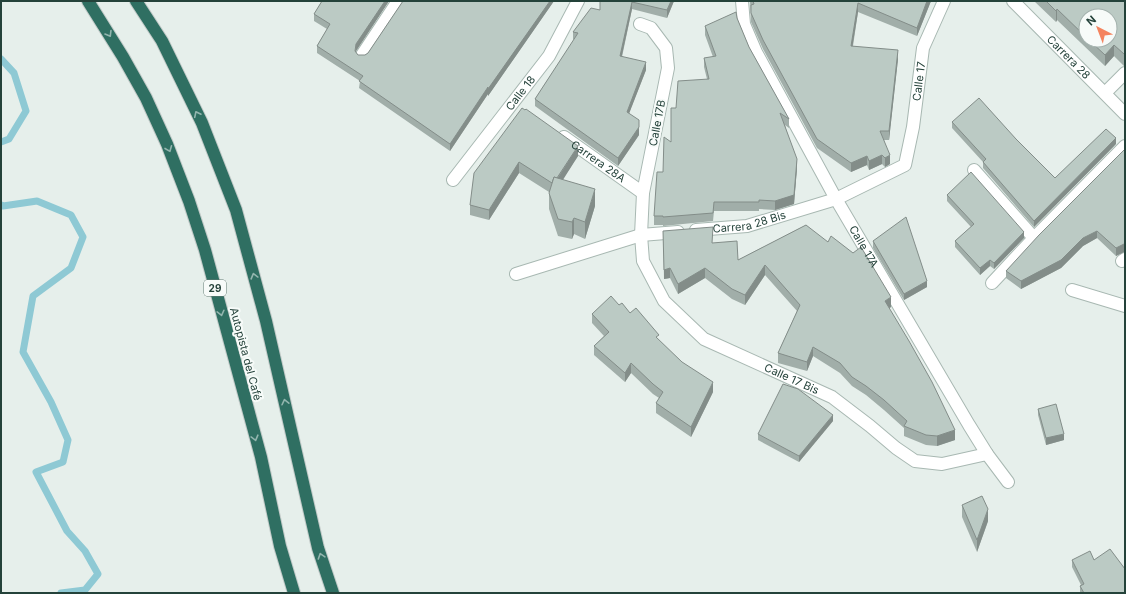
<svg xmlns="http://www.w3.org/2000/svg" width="1126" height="594" font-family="Inter,sans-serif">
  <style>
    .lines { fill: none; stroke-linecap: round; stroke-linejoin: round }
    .stream { stroke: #8ec9d4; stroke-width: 7 }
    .street-casing { stroke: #a8b8b2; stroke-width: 14 }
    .highway-casing { stroke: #c2cac8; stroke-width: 14 }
    .street { stroke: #fff; stroke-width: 12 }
    .highway { stroke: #2f6f62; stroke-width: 12 }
    .wall { fill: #a1aea9; fill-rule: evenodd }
    .shaded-wall { fill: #838d89 }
    .building { fill: #bbcac4; stroke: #838d89 }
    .oneway { stroke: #93b5ae }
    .labels { text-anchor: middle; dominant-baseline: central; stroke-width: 4; stroke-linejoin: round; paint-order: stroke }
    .shield { fill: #f7fbf9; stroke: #637a73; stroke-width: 1 }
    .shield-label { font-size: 10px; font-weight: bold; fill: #24423a }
    .street-label { font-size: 11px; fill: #24423a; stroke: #f7fbf9 }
  </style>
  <rect width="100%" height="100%" fill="#e6efeb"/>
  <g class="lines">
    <g class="stream">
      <polyline points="1,59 14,73 26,111 9,139 1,142"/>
      <polyline points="1,205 3,206 37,201 71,215 83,237 71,268 33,296 23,352 51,402 68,440 63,462 36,472 67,531 85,551 98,574 85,590 61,593"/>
    </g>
    <defs>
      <g id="street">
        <path id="s1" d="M 742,1 L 744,24 L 756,52 L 836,199 L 969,425 L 987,454 L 1008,482"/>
        <path id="s2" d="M 1013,1 L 1125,114"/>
        <path id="s3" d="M 640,24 L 651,28 L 666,48 L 668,68 L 643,193 L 641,235 L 643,261 L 664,301 L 704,339 L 832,397 L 870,426 L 896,448 L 915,461 L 942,464 L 987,454"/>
        <polyline points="362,55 398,1"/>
        <polyline points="1105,93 1125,73"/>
        <path id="s4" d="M 564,137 L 643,193"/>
        <polyline points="974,170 1034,238"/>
        <path id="s5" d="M 453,180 L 549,56 L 578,1"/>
        <path id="s6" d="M 696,230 L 747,226 L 836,199 L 905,165 L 913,127 L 923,48 L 944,1"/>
        <polyline points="1122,261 1125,259"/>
        <polyline points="516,274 641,235 678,232"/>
        <polyline points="992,283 1034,238 1125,146"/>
        <polyline points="1072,290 1125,306"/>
      </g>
      <g id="highway">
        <polyline points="88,1 123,57 146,98 167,144 189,201 205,250 261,457 280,546 294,593"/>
        <polyline points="136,1 162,41 202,123 236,210 266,321 318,548 333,593"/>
      </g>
    </defs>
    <use href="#street" class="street-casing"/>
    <use href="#highway" class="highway-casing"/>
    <use href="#street" class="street"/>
    <use href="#highway" class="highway"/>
  </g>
  <g class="wall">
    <polygon points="322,1 389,1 356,51 356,52 358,55 365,55 368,53 403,1 554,1 488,96 488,94 450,151 359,88 360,81 317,53 317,46 327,29 314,21 314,14"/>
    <polygon points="600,1 674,1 667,18 632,9 622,57 646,70 629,113 639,135 618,166 535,106 535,99 574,40 573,39 573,32 600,10"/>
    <polygon points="750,1 931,1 917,36 858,12 853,46 898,59 889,140 884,140 890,164 885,167 882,164 869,170 867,165 851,172 817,148 763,49 751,22"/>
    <path d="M 1034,1 L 1125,1 L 1125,66 L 1124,66 L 1114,56 L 1105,66 L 1057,20 L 1056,22 ZM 1086,16 L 1110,40 L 1086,40 Z"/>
    <polygon points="737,18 749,47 789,119 789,128 785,125 797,168 794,204 775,210 759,209 759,211 714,211 713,221 663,226 663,225 654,225 654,216 663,172 671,142 676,108 707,79 704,67 704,58 713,57 705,35 705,26"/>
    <polygon points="525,110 578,156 562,180 595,206 585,239 574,234 572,239 558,236 549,209 549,192 519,173 489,220 470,215 470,205"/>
    <polygon points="952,122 1016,139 1055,178 1116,144 1034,227 983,168 983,162 952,128"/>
    <polygon points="1125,149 1125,252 1124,252 1116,256 1097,238 1083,246 1061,268 1021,289 1006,278 1006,271"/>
    <polygon points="947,195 1024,238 994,269 990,266 980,275 955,247 955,241 971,227 947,201"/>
    <polygon points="806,225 891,307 889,308 955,440 937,446 926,445 904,436 904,428 884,410 866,395 852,386 840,373 813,356 807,371 778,363 778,353 797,311 765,275 745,305 732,299 705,278 678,294 670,278 664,279 663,231 738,260"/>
    <polygon points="873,241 927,287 904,300 873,248"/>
    <polygon points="619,305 630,313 713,392 691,437 656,413 656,403 659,398 653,394 631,373 625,382 594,355 594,346 604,336 592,323 592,314"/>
    <polygon points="1038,409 1064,440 1046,445 1038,415"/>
    <polygon points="833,421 799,462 758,440 758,434"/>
    <polygon points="962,505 988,521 977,552 962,517"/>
    <polygon points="1072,560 1094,560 1125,593 1080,593 1080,586 1081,585 1072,567"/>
  </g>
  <g class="shaded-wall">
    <polygon points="385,1 389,1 356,51 355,58 356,44"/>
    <polygon points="550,1 554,1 488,96 488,94 450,151 450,144 488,87"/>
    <polygon points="671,1 674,1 667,18 667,10"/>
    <polygon points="927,1 931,1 917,36 917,28"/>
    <polygon points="632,2 632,9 620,64 620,56"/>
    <polygon points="858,3 858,12 851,55 851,46"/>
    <polygon points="1057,9 1057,20 1056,22 1056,11"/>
    <polygon points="1114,45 1114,56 1105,66 1105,55"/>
    <polygon points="898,50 898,59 889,140 889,131"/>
    <polygon points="646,62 646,70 627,119 627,112"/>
    <polygon points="639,127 639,135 618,166 618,158"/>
    <polygon points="1116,138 1116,144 1034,227 1034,221"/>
    <polygon points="578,146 578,156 554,194 554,184"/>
    <polygon points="882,155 882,164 869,170 869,161"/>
    <polygon points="890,155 890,164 885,167 885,158"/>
    <polygon points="867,156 867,165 851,172 851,163"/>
    <polygon points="797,159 797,168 794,204 775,210 775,201"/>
    <polygon points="519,162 519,173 489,220 489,210"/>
    <polygon points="595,189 595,206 585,239 585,222"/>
    <polygon points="574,218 574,234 572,239 572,222"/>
    <polygon points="1097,231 1097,238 1083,246 1061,268 1021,289 1021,281 1083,238"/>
    <polygon points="1024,232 1024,238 994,269 994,263"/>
    <polygon points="1124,244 1124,252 1116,256 1116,248"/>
    <polygon points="990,260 990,266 980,275 980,268"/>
    <polygon points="765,265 765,275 745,305 745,295"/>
    <polygon points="670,268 670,278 664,279 664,270"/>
    <polygon points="705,268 705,278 678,294 678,284"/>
    <polygon points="927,281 927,287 904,300 904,294"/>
    <polygon points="891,297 891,307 885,311 885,301"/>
    <polygon points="813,347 813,356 807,371 807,362"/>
    <polygon points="631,363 631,373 625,382 625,373"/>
    <polygon points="713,382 713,392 691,437 691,427"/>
    <polygon points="833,415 833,421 799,462 799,456"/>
    <polygon points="955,430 955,440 937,446 937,436"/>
    <polygon points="1064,434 1064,440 1046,445 1046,438"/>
    <polygon points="988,509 988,521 977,552 977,540"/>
  </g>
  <g class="building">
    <polygon points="322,1 385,1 356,44 355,51 358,55 365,55 368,53 403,1 550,1 488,89 488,87 450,144 359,81 363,76 317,46 330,24 314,14"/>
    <polygon points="600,1 671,1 667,10 632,2 620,56 646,62 627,112 639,120 639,127 618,158 535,99 578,33 573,32 591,8 600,10"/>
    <polygon points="753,1 927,1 917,28 858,3 851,46 898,50 889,131 880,131 890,155 885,158 882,155 869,161 867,156 851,163 817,139 763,40 751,13 751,5 754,4"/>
    <polygon points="1046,1 1125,1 1125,55 1124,54 1114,45 1105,55 1089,40 1110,40 1110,16 1086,16 1086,37 1057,9 1056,11"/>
    <polygon points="736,12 737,18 749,47 789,119 780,113 797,159 794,195 775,201 759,200 759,202 714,202 713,213 663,217 663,216 654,216 657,172 663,172 664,137 671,142 671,108 676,108 678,81 709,79 704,58 716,56 705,26"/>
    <polygon points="979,98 1016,139 1055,178 1106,129 1116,138 1034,221 983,162 986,159 952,122"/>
    <polygon points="522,108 525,110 526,109 578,146 557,178 554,177 552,183 519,162 489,210 470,205 474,173"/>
    <polygon points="1125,149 1125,244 1124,244 1116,248 1097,231 1083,238 1061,260 1021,281 1006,271 1039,235"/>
    <polygon points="971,172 1024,232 994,263 990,260 980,268 955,241 974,224 947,195"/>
    <polygon points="554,177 595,189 585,222 574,218 572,222 558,219 549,193"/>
    <polygon points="906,217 927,281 904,294 873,241"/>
    <polygon points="806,225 828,242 831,236 853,253 861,247 891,297 885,301 909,341 932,382 955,430 937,436 926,435 904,426 907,421 884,400 866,386 852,377 840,363 813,347 807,362 778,353 800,305 765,265 745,295 732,289 705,268 678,284 670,268 664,270 663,231 713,227 712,243 737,241 738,260"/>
    <polygon points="611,296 619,305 622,303 630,313 636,308 659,335 656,337 682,362 713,382 691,427 656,403 663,392 653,384 631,363 625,373 594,346 609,332 592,314"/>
    <polygon points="783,384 798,389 833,415 799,456 758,434"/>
    <polygon points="1056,404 1064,434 1046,438 1038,409"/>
    <polygon points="982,496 988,509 977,540 962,505"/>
    <polygon points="1110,549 1125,569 1125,593 1084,593 1080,586 1084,584 1072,560 1090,551 1094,560"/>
  </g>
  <defs><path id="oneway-chevron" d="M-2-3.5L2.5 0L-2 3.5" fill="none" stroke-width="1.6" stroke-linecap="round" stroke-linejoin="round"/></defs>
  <g class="oneway">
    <use href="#oneway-chevron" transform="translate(109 34) rotate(59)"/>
    <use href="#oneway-chevron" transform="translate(197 114) rotate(-116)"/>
    <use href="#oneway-chevron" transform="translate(169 149) rotate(68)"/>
    <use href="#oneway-chevron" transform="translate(254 276) rotate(-105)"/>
    <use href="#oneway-chevron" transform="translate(221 313) rotate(76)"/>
    <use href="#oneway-chevron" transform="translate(285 402) rotate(-103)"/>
    <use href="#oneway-chevron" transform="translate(255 438) rotate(75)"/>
    <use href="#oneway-chevron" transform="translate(321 556) rotate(-108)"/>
  </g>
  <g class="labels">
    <rect class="shield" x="204" y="280" width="22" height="16" rx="3"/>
    <g class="shield-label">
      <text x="215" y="288">29</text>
    </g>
    <g class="street-label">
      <text stroke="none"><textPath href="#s2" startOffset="79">Carrera 28</textPath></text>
      <text stroke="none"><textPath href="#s6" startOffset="306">Calle 17</textPath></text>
      <text stroke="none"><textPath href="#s5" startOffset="110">Calle 18</textPath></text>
      <text transform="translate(657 123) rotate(-79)">Calle 17B</text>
      <text stroke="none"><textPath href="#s4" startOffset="42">Carrera 28A</textPath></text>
      <text stroke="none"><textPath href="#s6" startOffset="54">Carrera 28 Bis</textPath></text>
      <text stroke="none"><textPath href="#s1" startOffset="276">Calle 17A</textPath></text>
      <text transform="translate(246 354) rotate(75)">Autopista del Café</text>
      <text stroke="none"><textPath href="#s3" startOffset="449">Calle 17 Bis</textPath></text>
    </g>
  </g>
  <rect width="1126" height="594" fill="none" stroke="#24423a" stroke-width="4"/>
  <g transform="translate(1098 28) rotate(318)"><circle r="19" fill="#f7fbf9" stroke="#a3b1ad"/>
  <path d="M0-3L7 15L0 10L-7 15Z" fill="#f4845f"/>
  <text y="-6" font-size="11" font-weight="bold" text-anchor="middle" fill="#24423a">N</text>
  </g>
</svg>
